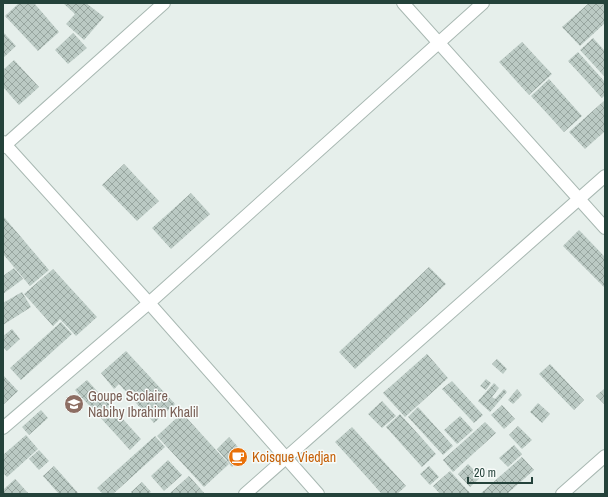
<svg xmlns="http://www.w3.org/2000/svg" width="608" height="497" font-family="'Archivo Narrow',sans-serif">
  <style>
    .building { fill: url(#building-cross-hatch) }
    .lines { fill: none; stroke-linecap: round; stroke-linejoin: round }
    .minor-casing { stroke: #a8b8b2; stroke-width: 14 }
    .minor { stroke: #fff; stroke-width: 12 }
    .labels { text-anchor: middle; dominant-baseline: central; stroke-width: 3; stroke-linejoin: round; paint-order: stroke }
    .education-label { font-size: 14px; fill: #785e54; stroke: #f7fbf9; text-anchor: start }
    .food-label { font-size: 14px; fill: #c56008; stroke: #f7fbf9; text-anchor: start }
  </style>
  <defs>
    <pattern id="building-cross-hatch" width="8" height="8" patternUnits="userSpaceOnUse"><rect width="8" height="8" fill="#bbcac4"/><path d="M0 0l8 8M0 8l8-8" fill="none" stroke="#98a6a0"/></pattern>
  </defs>
  <rect width="100%" height="100%" fill="#e6efeb"/>
  <g class="building">
    <polygon points="19,3 34,3 59,32 38,51 5,16"/>
    <polygon points="63,3 86,3 104,17 84,40 66,24 75,14"/>
    <polygon points="589,3 605,3 605,23 580,46 562,27"/>
    <polygon points="3,32 16,46 3,58"/>
    <polygon points="73,33 87,48 68,64 55,50"/>
    <polygon points="593,38 605,51 605,77 580,50"/>
    <polygon points="522,42 552,74 529,95 499,62"/>
    <polygon points="578,52 605,82 605,95 602,98 568,61"/>
    <polygon points="14,60 39,87 19,105 3,87 3,70"/>
    <polygon points="549,79 582,116 564,132 531,96"/>
    <polygon points="605,100 605,131 585,149 569,132"/>
    <polygon points="124,164 159,201 137,221 102,185"/>
    <polygon points="191,193 210,214 171,249 152,228"/>
    <polygon points="3,216 49,270 30,286 3,254"/>
    <polygon points="579,230 605,257 605,288 563,246"/>
    <polygon points="429,267 446,284 355,369 339,352"/>
    <polygon points="14,268 23,279 3,294 3,276"/>
    <polygon points="53,269 97,317 76,336 60,319 53,326 24,294"/>
    <polygon points="22,292 31,307 3,325 3,303"/>
    <polygon points="61,322 72,334 21,380 10,368"/>
    <polygon points="12,329 20,339 7,351 3,347 3,336"/>
    <polygon points="126,351 175,404 154,423 119,384 114,389 101,373"/>
    <polygon points="427,354 448,378 405,417 383,393"/>
    <polygon points="497,359 507,369 503,374 492,364"/>
    <polygon points="550,364 584,400 574,410 539,374"/>
    <polygon points="3,375 18,391 3,405"/>
    <polygon points="486,379 491,383 486,390 480,386"/>
    <polygon points="87,380 141,439 130,450 75,390"/>
    <polygon points="452,381 483,415 474,423 442,389"/>
    <polygon points="494,383 499,388 492,397 495,399 504,389 507,392 490,412 478,401"/>
    <polygon points="605,388 605,405 596,396"/>
    <polygon points="517,389 522,395 513,404 508,400"/>
    <polygon points="382,401 396,416 382,428 368,414"/>
    <polygon points="538,403 550,414 542,423 530,412"/>
    <polygon points="502,405 515,419 504,429 491,415"/>
    <polygon points="418,407 453,446 443,455 408,417"/>
    <polygon points="41,410 48,418 29,435 22,427"/>
    <polygon points="182,413 229,464 204,487 157,436"/>
    <polygon points="400,414 436,454 422,467 386,427"/>
    <polygon points="460,416 473,430 457,444 444,430"/>
    <polygon points="485,422 496,433 453,472 443,460"/>
    <polygon points="518,426 532,440 522,449 509,435"/>
    <polygon points="352,427 406,486 397,494 382,494 335,442"/>
    <polygon points="26,435 38,449 7,477 3,473 3,455"/>
    <polygon points="155,436 165,447 113,494 103,494 97,488"/>
    <polygon points="229,437 245,455 232,467 217,449"/>
    <polygon points="514,445 522,454 508,467 499,458"/>
    <polygon points="39,450 49,461 39,470 29,459"/>
    <polygon points="522,457 534,470 507,494 480,494"/>
    <polygon points="168,460 182,475 164,491 151,476"/>
    <polygon points="468,464 481,477 470,487 458,474"/>
    <polygon points="54,466 79,494 59,494 43,476"/>
    <polygon points="429,466 439,477 430,485 420,474"/>
    <polygon points="450,471 471,494 440,494 433,486"/>
    <polygon points="189,476 205,494 169,494"/>
    <polygon points="15,479 29,494 3,494 3,490"/>
    <polygon points="142,482 151,492 148,494 133,494 131,492"/>
  </g>
  <g class="lines">
    <defs>
      <g id="minor">
        <polyline points="403,3 605,228"/>
        <polyline points="3,142 149,303 318,494"/>
        <polyline points="3,147 164,3"/>
        <polyline points="3,428 149,303 483,3"/>
        <polyline points="245,494 605,176"/>
        <polyline points="562,494 605,456"/>
      </g>
    </defs>
    <use href="#minor" class="minor-casing"/>
    <use href="#minor" class="minor"/>
  </g>
  <defs>
    <symbol id="school-disc" viewBox="-11 -11 22 22"><circle r="9.5" fill="#8d6e63" stroke="#f7fbf9"/><path d="M0-5L7-2L0 1L-7-2ZM-4 1L0 2.5L4 1V4Q0 6-4 4Z" fill="#fff"/></symbol>
    <symbol id="cafe-disc" viewBox="-11 -11 22 22"><circle r="9.5" fill="#e8710a" stroke="#f7fbf9"/><path d="M-5.5-4.5H6V0H3Q3 3.5 0 3.5H-2.5Q-5.5 3.5-5.5 0ZM3-3.2v2h1.7v-2ZM-6 4.5H4V6H-6Z" fill="#fff"/></symbol>
  </defs>
  <g fill-rule="evenodd">
    <use href="#school-disc" x="63" y="393" width="22" height="22"/>
    <use href="#cafe-disc" x="227" y="446" width="22" height="22"/>
  </g>
  <g class="labels">
    <g class="education-label">
      <text x="88" y="396">Goupe Scolaire<tspan x="88" dy="16">Nabihy Ibrahim Khalil</tspan></text>
    </g>
    <g class="food-label">
      <text x="252" y="457">Koisque Viedjan</text>
    </g>
  </g>
  <rect width="608" height="497" fill="none" stroke="#24423a" stroke-width="8"/>
  <path d="M468 477v6h64v-6" fill="none" stroke="#24423a" stroke-width="2"/>
  <text x="474" y="477" font-size="12" fill="#24423a" stroke="#f7fbf9" stroke-width="3" paint-order="stroke">20 m</text>
</svg>
